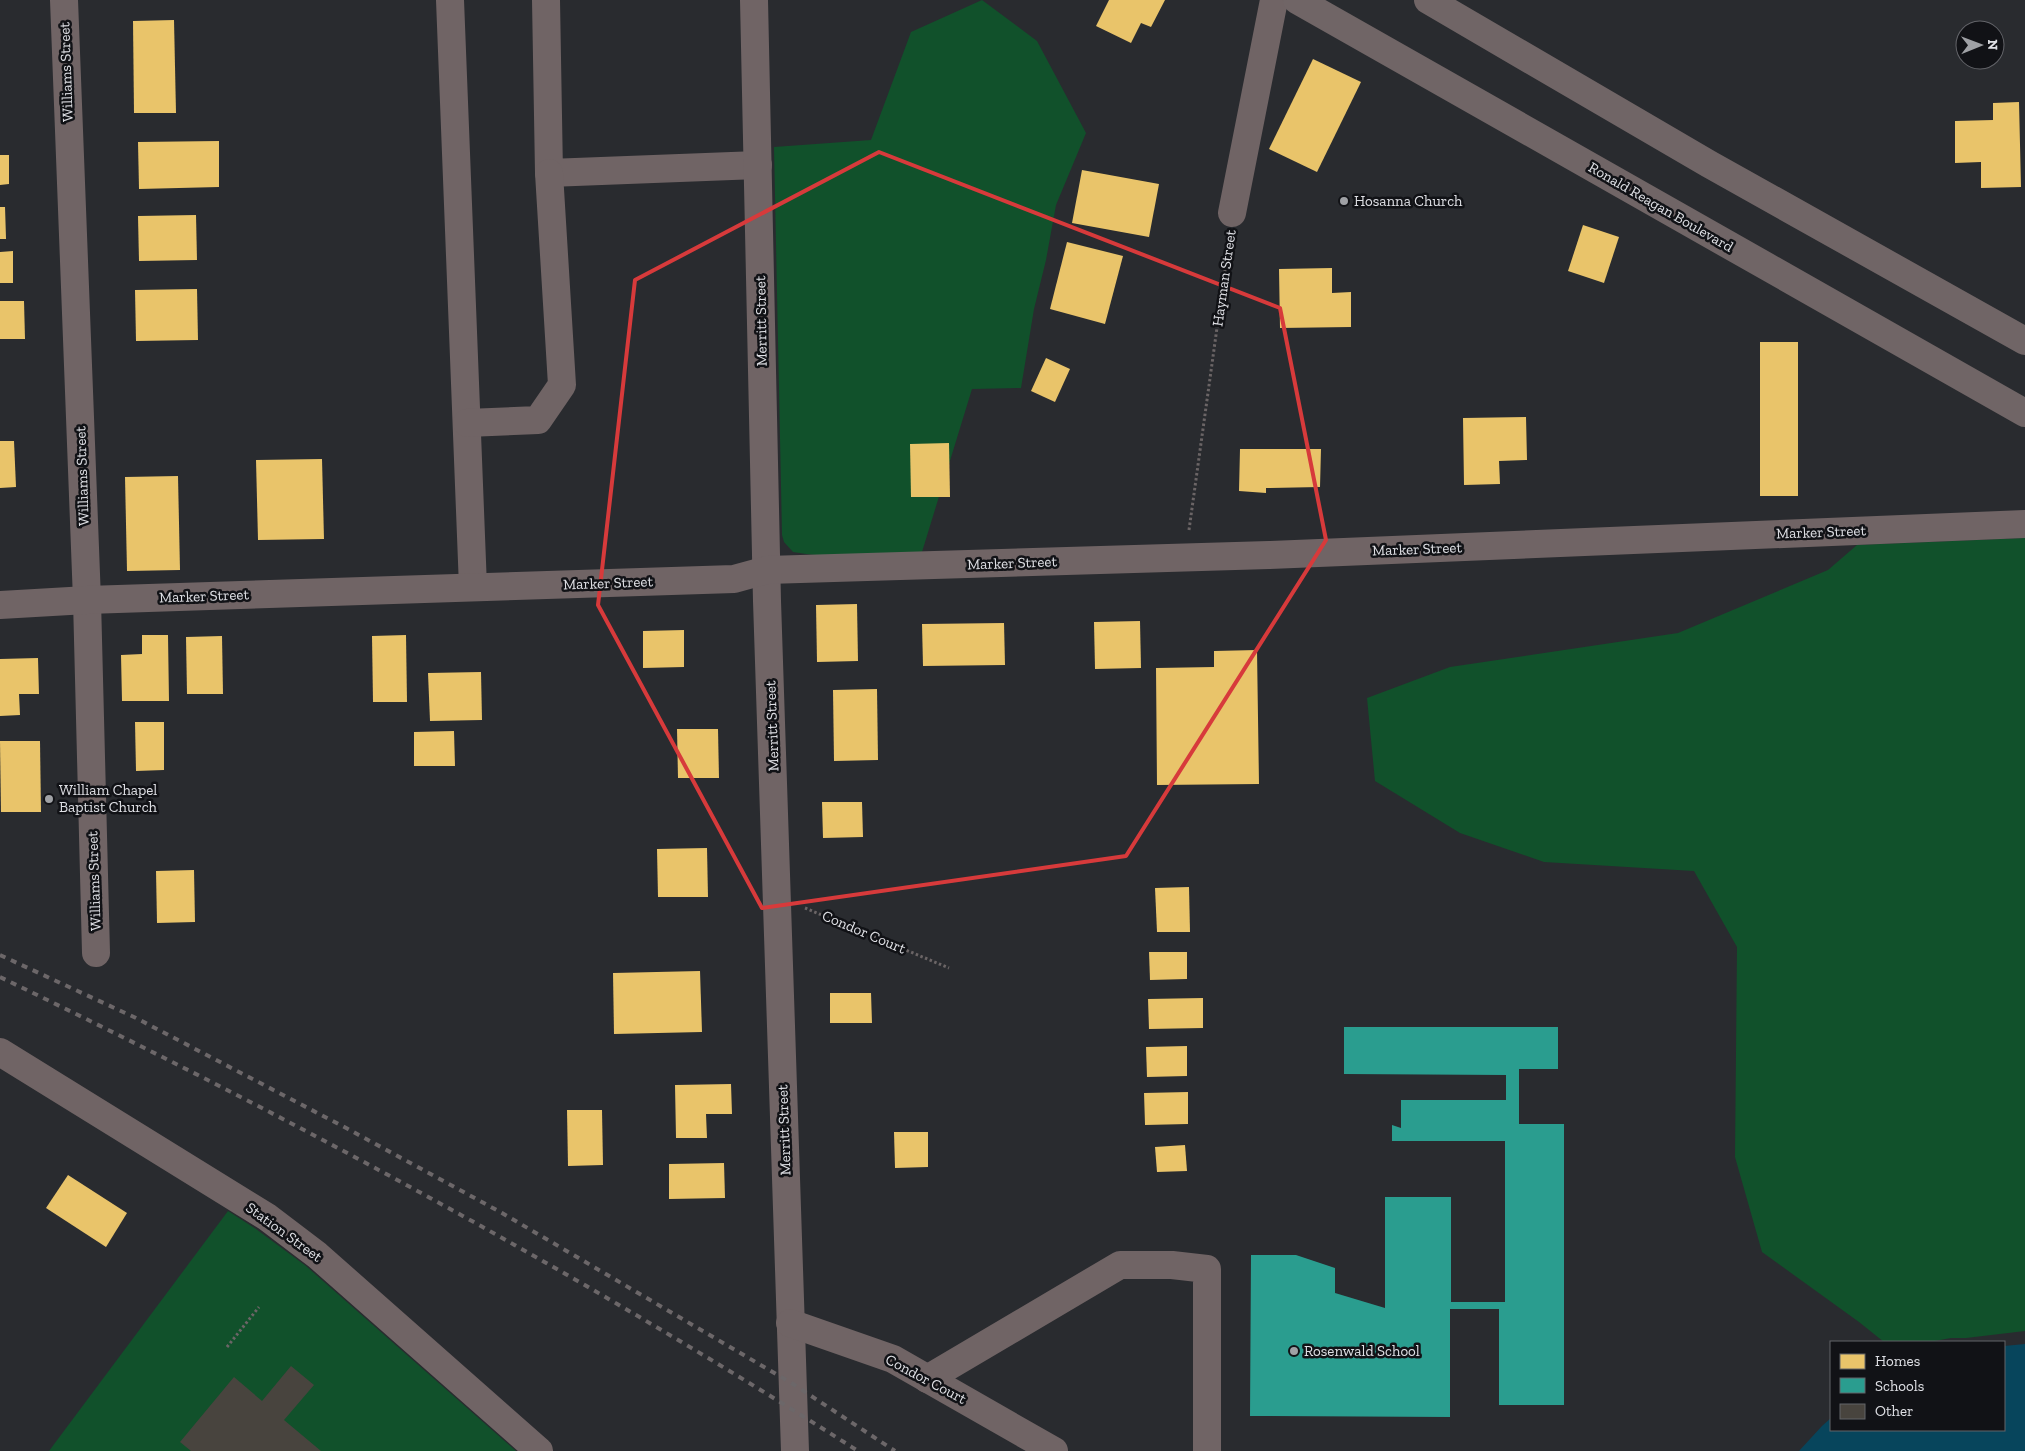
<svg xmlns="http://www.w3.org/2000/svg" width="2025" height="1451" font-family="'Zilla Slab',serif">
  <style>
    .green { fill: #11512b }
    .water { fill: #07455c }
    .homes { fill: #e9c46a }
    .schools { fill: #2a9d8f }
    .building { fill: #48443e }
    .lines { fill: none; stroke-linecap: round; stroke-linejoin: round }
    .path { stroke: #6b6566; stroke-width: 3; stroke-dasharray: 2.5 2.5; stroke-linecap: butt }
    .minor { stroke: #706465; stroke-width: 28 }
    .major { stroke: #706566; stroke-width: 28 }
    .rail { stroke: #6c6769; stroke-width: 4; stroke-dasharray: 6 6; stroke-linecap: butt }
    .marked { fill: none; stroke: #d73a3b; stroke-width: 4; stroke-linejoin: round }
    .poi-dot { fill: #9fa1a5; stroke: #111216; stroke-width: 2 }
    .labels { text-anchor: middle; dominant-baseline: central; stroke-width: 5; stroke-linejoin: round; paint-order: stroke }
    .street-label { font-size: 15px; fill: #dfe0e5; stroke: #111216 }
    .poi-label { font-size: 15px; fill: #dfe0e5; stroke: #111216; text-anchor: start }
  </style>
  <rect width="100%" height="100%" fill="#292b2f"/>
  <g class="green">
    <polygon points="982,0 1037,41 1086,133 1056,205 1046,260 1034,309 1021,388 972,389 922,552 844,558 806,554 793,552 784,542 782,535 774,147 871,140 911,32"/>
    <polygon points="2025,538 2025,1331 1966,1338 1951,1338 1929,1342 1884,1342 1859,1322 1762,1252 1735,1157 1737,947 1694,871 1544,862 1460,833 1375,781 1367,698 1450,667 1678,633 1828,570 1857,545"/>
    <polygon points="228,1211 256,1229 306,1266 516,1451 49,1451"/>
  </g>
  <polygon class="water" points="2025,1344 2025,1451 1799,1451 1822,1426 1831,1418 1831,1430 2004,1430 2004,1346"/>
  <g class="homes">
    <polygon points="1109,0 1165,0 1151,27 1141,23 1131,43 1096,26"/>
    <polygon points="174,20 176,113 134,113 133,21"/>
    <polygon points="1313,59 1361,82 1317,172 1269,149"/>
    <polygon points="2019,102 2021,187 1981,188 1981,162 1955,163 1955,121 1993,120 1993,103"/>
    <polygon points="219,141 219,187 139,189 138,142"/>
    <polygon points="0,155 9,155 9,184 0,185"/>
    <polygon points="1082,170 1159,184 1149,237 1072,223"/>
    <polygon points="0,207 5,207 6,239 0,239"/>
    <polygon points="196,215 197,260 139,261 138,216"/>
    <polygon points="1583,225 1619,237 1604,283 1568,271"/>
    <polygon points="1067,242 1123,256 1105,324 1050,309"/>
    <polygon points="13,251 13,283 0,283 0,252"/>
    <polygon points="1332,268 1332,293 1351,292 1351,327 1280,328 1279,269"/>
    <polygon points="197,289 198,340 136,341 135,290"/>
    <polygon points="0,301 24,301 25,339 0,339"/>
    <rect x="1760" y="342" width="38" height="154"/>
    <polygon points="1046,358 1070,369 1055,402 1031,391"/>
    <polygon points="1526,417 1527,460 1499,461 1500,484 1464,485 1463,418"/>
    <polygon points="0,441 14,441 16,487 0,488"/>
    <polygon points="949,443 950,497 911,497 910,444"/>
    <polygon points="1240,449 1321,449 1320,487 1266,488 1266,493 1239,491"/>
    <polygon points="322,459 324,539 258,540 256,460"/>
    <polygon points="178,476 180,570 127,571 125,477"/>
    <polygon points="857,604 858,661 817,662 816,605"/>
    <polygon points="1140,621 1141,668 1095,669 1094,622"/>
    <polygon points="1004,623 1005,665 923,666 922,624"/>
    <polygon points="684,630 684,667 643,668 643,631"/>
    <polygon points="142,635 168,635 169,701 122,701 121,655 142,654"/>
    <polygon points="406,635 407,702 373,702 372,636"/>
    <polygon points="222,636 223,694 187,694 186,637"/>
    <polygon points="1257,650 1259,784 1157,785 1156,668 1214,667 1214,651"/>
    <polygon points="38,658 39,694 19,694 20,715 0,716 0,659"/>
    <polygon points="481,672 482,720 430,721 428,673"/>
    <polygon points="877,689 878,760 834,761 833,690"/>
    <polygon points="135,722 164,722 164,770 136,771"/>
    <polygon points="677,729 718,729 719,778 678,778"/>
    <polygon points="454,731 455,766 414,766 414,732"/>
    <polygon points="0,741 40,741 41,812 1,812"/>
    <polygon points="822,802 862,802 863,837 823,838"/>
    <polygon points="707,848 708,897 658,897 657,849"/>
    <polygon points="194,870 195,922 157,923 156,871"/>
    <polygon points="1189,887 1190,932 1157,932 1155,888"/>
    <polygon points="1149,952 1187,952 1187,979 1150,980"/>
    <polygon points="700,971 702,1032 614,1034 613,973"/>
    <polygon points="830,993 871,993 872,1023 830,1023"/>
    <polygon points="1203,998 1203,1028 1149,1029 1148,999"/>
    <polygon points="1187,1046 1187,1076 1147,1077 1146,1047"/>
    <polygon points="731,1084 732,1114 706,1114 707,1138 676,1138 675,1085"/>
    <polygon points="1188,1092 1188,1124 1145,1125 1144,1093"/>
    <polygon points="567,1110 602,1110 603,1165 568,1166"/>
    <polygon points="894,1132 928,1132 928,1167 895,1168"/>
    <polygon points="1185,1145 1187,1171 1157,1172 1155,1147"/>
    <polygon points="724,1163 725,1198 669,1199 669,1164"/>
    <polygon points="68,1175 127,1213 106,1247 46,1208"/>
  </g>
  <polygon class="schools" points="1344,1027 1558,1027 1558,1069 1519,1069 1519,1124 1564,1124 1564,1405 1499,1405 1499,1309 1450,1309 1450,1417 1250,1416 1251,1255 1296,1255 1335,1268 1335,1293 1385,1308 1385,1197 1451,1197 1451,1302 1505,1302 1505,1141 1392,1141 1392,1125 1401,1128 1401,1100 1506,1100 1506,1075 1344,1074"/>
  <polygon class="building" points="291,1366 314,1385 284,1420 321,1451 191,1451 180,1442 234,1377 262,1401"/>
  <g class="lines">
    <g class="path">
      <polyline points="1189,530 1229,241"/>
      <polyline points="805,908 949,968"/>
      <polyline points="227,1347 259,1307"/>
    </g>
    <g class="minor">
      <polyline points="64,0 87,600 96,953"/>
      <polyline points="450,0 473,587"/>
      <polyline points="546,0 549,173 758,165"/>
      <polyline points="754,0 767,601 795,1451"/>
      <polyline points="1232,213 1274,0"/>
      <polyline points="467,423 538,420 562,385 549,173"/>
      <polyline points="0,605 87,600 734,579 767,570 1269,555 2025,524"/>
      <polyline points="0,1052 267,1217 317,1255 539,1451"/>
      <polyline points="790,1323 893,1359 1054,1451"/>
      <polyline points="927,1379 1120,1265 1172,1265 1207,1269 1207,1451"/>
    </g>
    <g class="major">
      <polyline points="1297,0 2025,413"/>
      <polyline points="1428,0 1709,164 2025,341"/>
    </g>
    <g class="rail">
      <polyline points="0,955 136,1018 348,1129 502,1213 793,1384 895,1451"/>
      <path d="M 0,977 C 295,1119 582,1275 858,1451"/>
    </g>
  </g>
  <path class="marked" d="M 879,152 L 1280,308 L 1326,540 L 1126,856 L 762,908 L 598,605 L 635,280 Z"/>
  <g class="poi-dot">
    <circle cx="1344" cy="201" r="5"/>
    <circle cx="49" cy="799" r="5"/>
    <circle cx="1294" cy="1351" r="5"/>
  </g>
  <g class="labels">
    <g class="street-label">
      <text transform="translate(66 72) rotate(-92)">Williams Street</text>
      <text transform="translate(1661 207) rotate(30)">Ronald Reagan Boulevard</text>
      <text transform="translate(1224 278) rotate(-82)">Hayman Street</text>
      <text transform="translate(761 321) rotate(-91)">Merritt Street</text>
      <text transform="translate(82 476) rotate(-92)">Williams Street</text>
      <text transform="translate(1821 532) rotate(-2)">Marker Street</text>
      <text transform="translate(1417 549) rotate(-2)">Marker Street</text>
      <text transform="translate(1012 563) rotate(-2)">Marker Street</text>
      <text transform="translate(608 583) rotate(-2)">Marker Street</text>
      <text transform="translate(204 596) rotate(-2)">Marker Street</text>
      <text transform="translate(772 726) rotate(-92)">Merritt Street</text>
      <text transform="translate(94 881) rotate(-92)">Williams Street</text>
      <text transform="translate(864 932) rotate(23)">Condor Court</text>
      <text transform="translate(784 1130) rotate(-92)">Merritt Street</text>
      <text transform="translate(284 1232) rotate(36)">Station Street</text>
      <text transform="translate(926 1379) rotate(28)">Condor Court</text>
    </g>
    <g class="poi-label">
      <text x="1354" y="201">Hosanna Church</text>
      <text x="59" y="790">William Chapel<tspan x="59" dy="17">Baptist Church</tspan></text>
      <text x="1304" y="1351">Rosenwald School</text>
    </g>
  </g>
  <rect x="1830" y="1341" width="175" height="90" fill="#111216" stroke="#636469"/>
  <rect x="1840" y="1354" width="25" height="15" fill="#e9c46a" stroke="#636469"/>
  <text x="1875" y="1366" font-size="15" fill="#dfe0e5">Homes</text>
  <rect x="1840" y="1378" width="25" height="15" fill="#2a9d8f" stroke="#636469"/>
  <text x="1875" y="1391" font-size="15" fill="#dfe0e5">Schools</text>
  <rect x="1840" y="1404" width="25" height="15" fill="#48443e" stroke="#636469"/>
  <text x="1875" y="1416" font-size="15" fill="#dfe0e5">Other</text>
  <g transform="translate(1980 45) rotate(89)"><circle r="24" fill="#111216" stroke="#636469"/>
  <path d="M0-4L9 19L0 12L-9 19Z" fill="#9fa1a5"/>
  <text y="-8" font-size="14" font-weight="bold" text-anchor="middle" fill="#dfe0e5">N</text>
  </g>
</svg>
